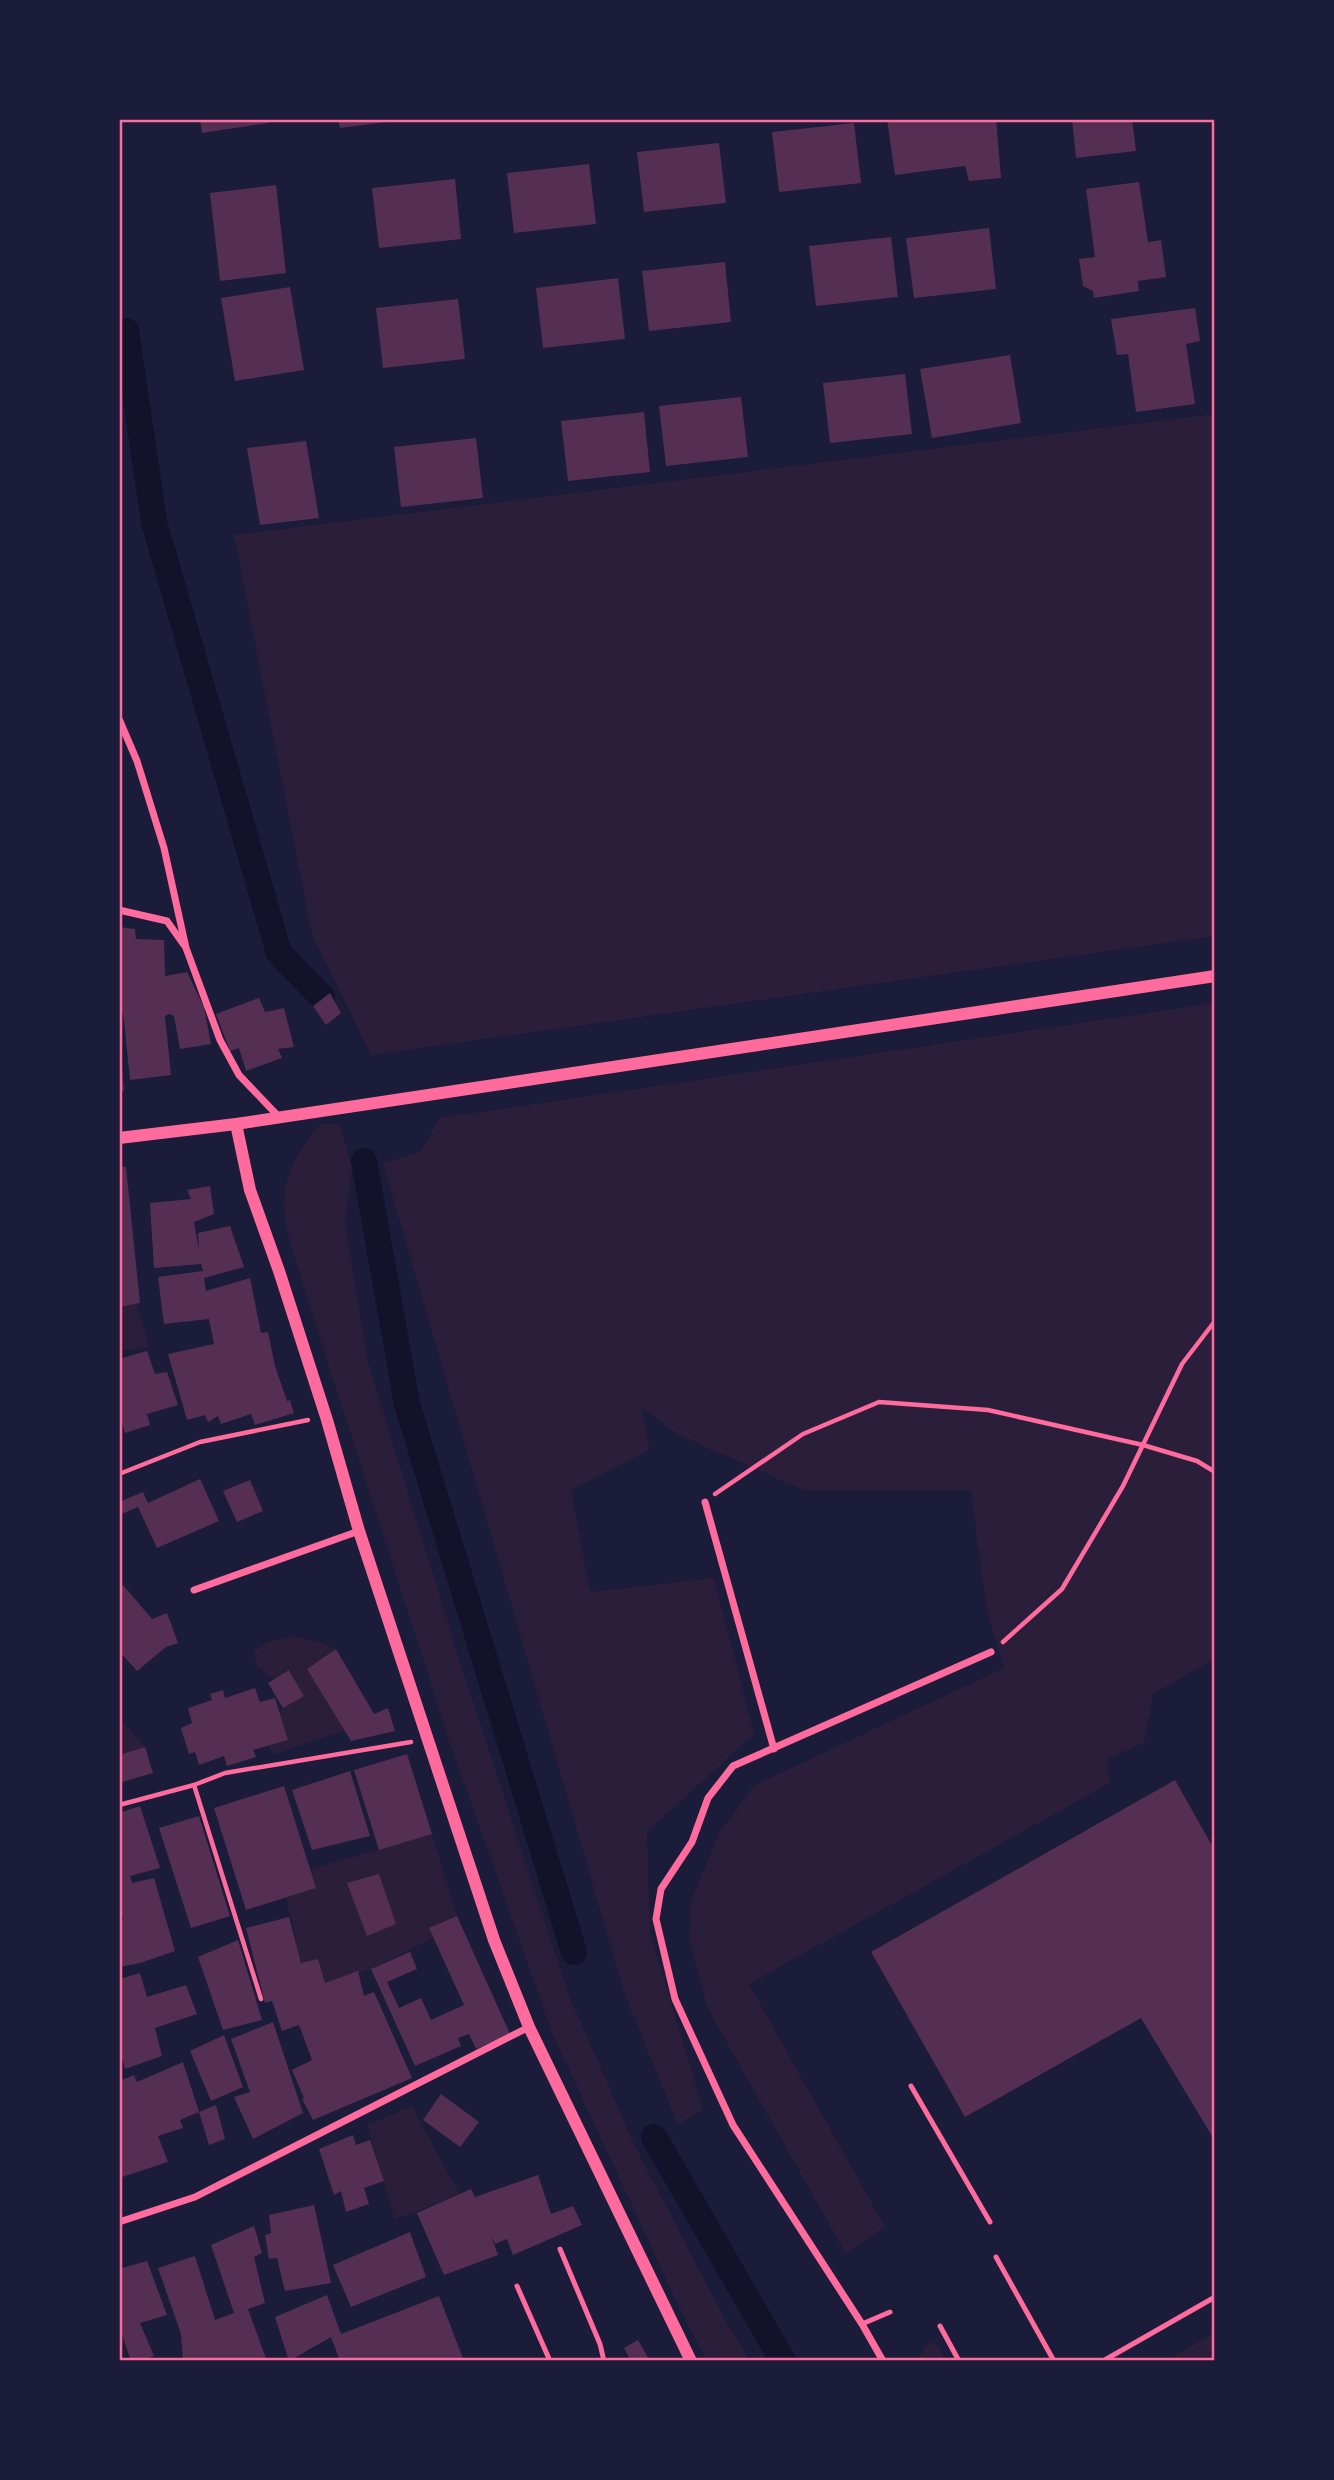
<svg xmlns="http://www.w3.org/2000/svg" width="1334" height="2480" font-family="Arial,sans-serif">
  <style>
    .green { fill: #2a1e3b }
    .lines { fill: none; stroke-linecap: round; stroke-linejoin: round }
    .canal { stroke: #12122b; stroke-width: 26 }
    .building { fill: #542f53 }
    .path { stroke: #ff6b9d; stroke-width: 4.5 }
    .service { stroke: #ff6b9d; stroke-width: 5 }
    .minor { stroke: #ff6b9d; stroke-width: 7 }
    .tertiary { stroke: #ff6b9d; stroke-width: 12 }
    .neatline { fill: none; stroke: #ff6b9d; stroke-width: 2.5 }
  </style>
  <rect width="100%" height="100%" fill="#1b1b3a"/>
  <g class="green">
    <polygon points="1215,414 1215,936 371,1055 312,935 234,535"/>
    <polygon points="1215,1003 1215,1659 1153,1694 1144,1743 1107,1759 1110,1783 749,1984 885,2227 846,2254 708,2009 689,1938 691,1901 720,1831 755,1785 1004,1668 986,1607 971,1490 803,1490 677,1434 641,1407 650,1450 571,1490 590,1592 714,1578 754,1734 647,1832 650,1932 703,2109 678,2125 625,1995 383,1163 420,1152 440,1118"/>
    <path d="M 320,1124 L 340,1124 L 352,1167 L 345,1221 L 368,1363 L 462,1669 L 570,1998 L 634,2144 L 723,2316 L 750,2361 L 708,2361 L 687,2324 L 553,2035 L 449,1740 L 305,1291 C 297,1261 280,1223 285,1191 C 288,1166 305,1144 320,1124 Z"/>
    <polygon points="136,1304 150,1348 119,1350 119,1307"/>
    <polygon points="293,1636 322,1643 336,1649 307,1669 345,1730 274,1755 269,1746 288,1739 280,1714 283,1708 304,1695 290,1670 274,1679 257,1667 254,1651 268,1642"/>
    <polygon points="119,1717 145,1747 119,1755"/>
    <polygon points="432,1834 457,1916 430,1928 433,1938 371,1969 325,1983 318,1959 301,1963 286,1898 316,1888 310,1869"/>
    <polygon points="412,2106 459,2194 395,2220 367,2125"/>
    <polygon points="1215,2332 1215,2361 1165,2361"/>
    <polygon points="930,2341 939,2347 946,2361 916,2361"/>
  </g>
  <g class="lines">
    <g class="canal">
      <polyline points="126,331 154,522 279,953 322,997"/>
      <polyline points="364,1161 407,1404 574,1952"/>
      <polyline points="654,2137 783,2361"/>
    </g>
  </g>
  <g class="building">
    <polygon points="200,119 268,119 268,123 202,133"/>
    <polygon points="338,119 394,119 394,121 340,128"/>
    <polygon points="887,119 996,119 1001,178 969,181 965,166 895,175"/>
    <polygon points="1072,119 1132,119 1136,151 1076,158"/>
    <polygon points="854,123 861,183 779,192 772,132"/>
    <polygon points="719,143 726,203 644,212 637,152"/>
    <polygon points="589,164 596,224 514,233 507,173"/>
    <polygon points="455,179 461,239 379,248 372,188"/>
    <polygon points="1139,182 1148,242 1161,240 1166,277 1138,281 1139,291 1094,298 1093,291 1083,286 1079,259 1095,257 1086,189"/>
    <polygon points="276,185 286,273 220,281 210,193"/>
    <polygon points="989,228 996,289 914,298 906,238"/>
    <polygon points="891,237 898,297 816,306 809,246"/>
    <polygon points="725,262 731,322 649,331 642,271"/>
    <polygon points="618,278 625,339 543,348 536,288"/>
    <polygon points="290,287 304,370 235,381 221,298"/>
    <polygon points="458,299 465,359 383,368 376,308"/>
    <polygon points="1195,308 1200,341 1186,344 1195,404 1136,412 1128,354 1117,355 1111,319"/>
    <polygon points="1010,355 1021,423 932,438 920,369"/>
    <polygon points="905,374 912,434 830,443 823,383"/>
    <polygon points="741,397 748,457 666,466 659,406"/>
    <polygon points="644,412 650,472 568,481 561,421"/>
    <polygon points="476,438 483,498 401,507 394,447"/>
    <polygon points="306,441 319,518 260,525 247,448"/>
    <polygon points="119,927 135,929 136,939 164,940 165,976 187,972 204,1007 211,1044 180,1049 174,1016 169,1014 165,1016 171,1075 130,1080 124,1021 119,996"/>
    <polygon points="330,993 341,1013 326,1025 313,1006"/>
    <polygon points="259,998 265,1012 284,1008 294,1047 278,1049 282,1058 246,1071 239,1048 230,1051 216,1014"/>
    <polygon points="119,1054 121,1054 124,1091 119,1092"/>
    <polygon points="119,1167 126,1167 140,1303 119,1307"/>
    <polygon points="210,1186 214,1214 194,1222 199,1251 198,1233 230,1226 244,1267 204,1278 206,1291 250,1278 261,1333 268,1332 275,1366 287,1401 290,1400 294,1413 255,1425 251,1414 221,1424 218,1416 208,1422 205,1415 187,1420 168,1354 214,1344 209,1319 164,1324 158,1277 203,1271 201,1264 154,1268 150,1203 191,1199 187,1190"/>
    <polygon points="147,1351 155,1374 167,1372 178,1405 147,1414 150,1425 125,1433 119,1412 119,1359"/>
    <polygon points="200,1479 219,1521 157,1548 138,1507 119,1515 119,1502 143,1492 148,1503"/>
    <polygon points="250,1480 263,1511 237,1522 223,1491"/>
    <polygon points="123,1585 152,1619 167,1613 178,1643 166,1647 137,1671 119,1651 119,1589"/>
    <polygon points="336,1649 374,1714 388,1708 395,1731 351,1741 307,1669"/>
    <polygon points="289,1670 304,1696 283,1708 268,1683"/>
    <polygon points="255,1688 260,1702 275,1698 288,1740 253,1750 256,1757 227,1766 224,1756 199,1765 195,1752 189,1754 181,1728 192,1723 188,1708 212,1700 210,1694 223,1690 225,1698"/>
    <polygon points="145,1747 153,1773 119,1783 119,1755"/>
    <polygon points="407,1754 432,1834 379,1850 354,1770"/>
    <polygon points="350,1771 370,1836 312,1850 292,1790"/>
    <polygon points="1175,1780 1215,1851 1215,2141 1141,2018 965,2117 871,1952"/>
    <polygon points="284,1786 316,1888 246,1910 214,1808"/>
    <polygon points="140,1806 160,1868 130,1876 132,1883 154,1878 175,1951 140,1963 119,1967 119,1922 123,1920 119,1901 119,1813"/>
    <polygon points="199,1816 230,1916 191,1928 159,1828"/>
    <polygon points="379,1874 396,1924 367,1936 347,1883"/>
    <polygon points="457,1916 510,2034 476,2049 469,2034 458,2038 461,2046 415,2066 371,1969 410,1952 417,1969 387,1982 399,2008 421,1998 431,2020 464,2005 429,1928"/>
    <polygon points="289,1917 301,1963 318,1959 325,1983 358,1971 364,1996 374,1992 412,2078 313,2120 302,2099 304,2098 292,2070 312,2060 299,2025 282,2031 272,2001 265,2003 246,1928"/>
    <polygon points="238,1940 262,2020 223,2030 198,1957"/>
    <polygon points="140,1973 147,1997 186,1985 197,2014 155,2028 162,2056 125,2069 119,2047 119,1979"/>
    <polygon points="273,2022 303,2113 253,2139 234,2097 250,2092 231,2039"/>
    <polygon points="224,2035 243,2087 211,2101 190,2051"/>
    <polygon points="183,2062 199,2112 180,2120 183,2128 158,2136 168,2162 119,2178 119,2081 134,2075 137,2082"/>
    <polygon points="441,2094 479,2122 460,2147 423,2120"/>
    <polygon points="216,2105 225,2139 209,2145 199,2112"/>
    <polygon points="353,2135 356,2145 370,2140 384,2181 364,2188 369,2204 346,2212 341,2191 334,2195 319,2149"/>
    <polygon points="538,2175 551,2214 573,2206 582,2225 513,2255 507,2239 495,2244 491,2236 498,2255 444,2275 417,2213 471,2189 475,2197"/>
    <polygon points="314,2205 331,2283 285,2291 277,2258 269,2259 265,2235 271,2233 269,2215"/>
    <polygon points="254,2226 262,2253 254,2257 265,2303 248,2309 267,2361 183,2361 181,2334 158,2268 195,2256 215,2320 234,2313 211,2245"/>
    <polygon points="410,2232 426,2277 351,2307 333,2265"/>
    <polygon points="147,2261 167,2315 140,2323 154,2356 140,2361 131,2361 121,2332 119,2333 119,2269"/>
    <polygon points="327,2295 341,2334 439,2296 464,2361 340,2361 331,2337 289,2361 275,2317"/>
    <polygon points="638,2340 650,2361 631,2361 624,2348"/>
  </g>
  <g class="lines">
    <g class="path">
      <polyline points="119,1474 200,1442 308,1420"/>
      <polyline points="715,1494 803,1434 879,1402 988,1410 1143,1445 1197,1461 1215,1472"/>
      <polyline points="1003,1642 1062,1589 1123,1486 1182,1364 1215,1321"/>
      <polyline points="194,1785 261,1999"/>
      <polyline points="119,1805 194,1785 225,1773 411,1742"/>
    </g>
    <g class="service">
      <polyline points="911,2086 990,2222"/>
      <polyline points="560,2249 600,2344 604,2361"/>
      <polyline points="996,2257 1054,2361"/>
      <polyline points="517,2286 550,2361"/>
      <polyline points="862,2324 890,2312"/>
      <polyline points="940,2326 959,2361"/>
      <polyline points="1103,2361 1215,2297"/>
    </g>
    <g class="minor">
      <polyline points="119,719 137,761 164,848 186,948 220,1040 239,1075 279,1117"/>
      <polyline points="119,910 167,921 184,945"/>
      <polyline points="705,1502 774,1749"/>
      <polyline points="194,1590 359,1531"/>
      <polyline points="119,2222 195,2197 529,2027"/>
      <polyline points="883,2361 862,2324 733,2125 675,1999 656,1919 661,1889 692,1842 708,1798 733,1766 991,1652"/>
    </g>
    <g class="tertiary">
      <polyline points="236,1124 250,1190 279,1271 327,1420 359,1531 494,1940 529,2027 691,2361"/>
      <polyline points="119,1138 236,1124 1215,976"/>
    </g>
  </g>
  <rect width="1334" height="2480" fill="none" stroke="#1b1b3a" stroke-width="242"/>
  <rect x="121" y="121" width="1092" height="2238" class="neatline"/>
</svg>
